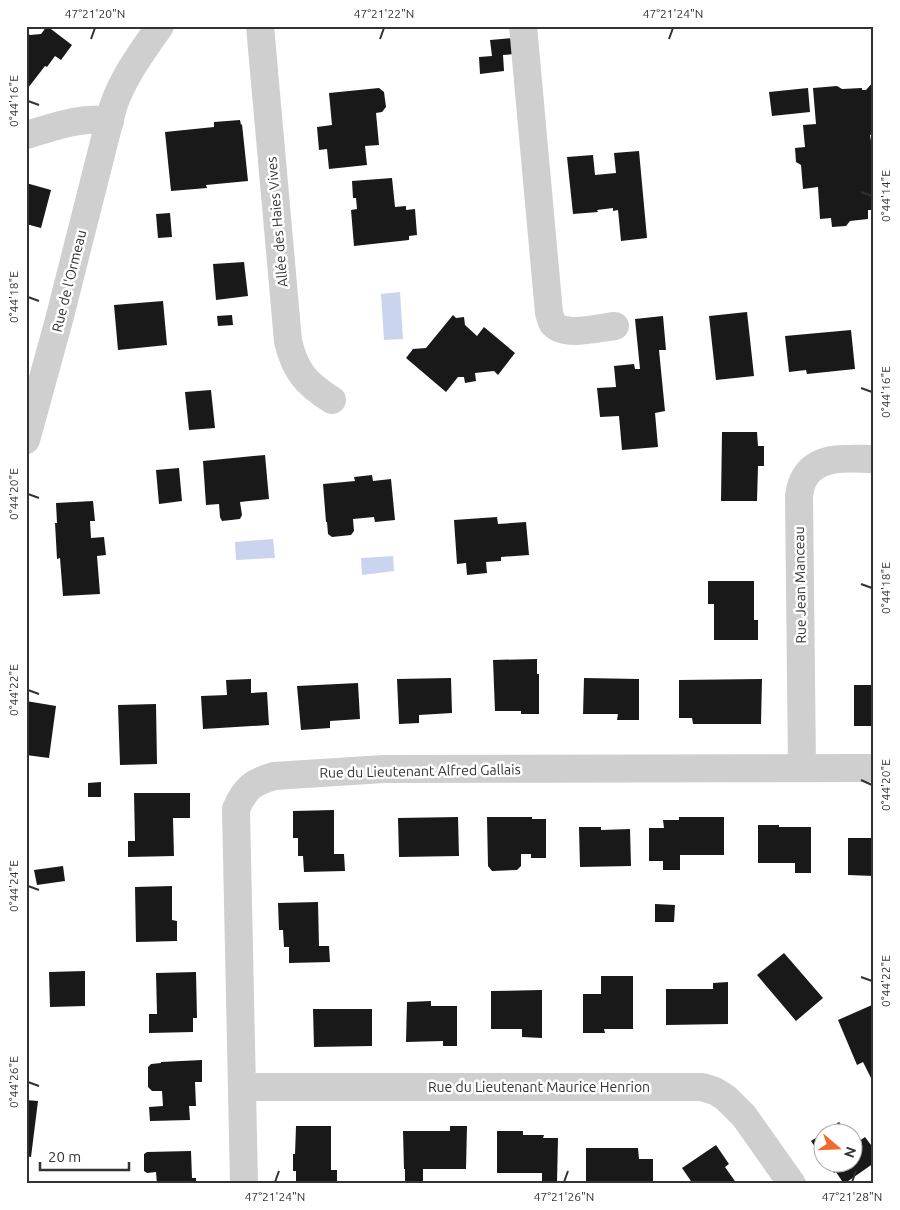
<svg xmlns="http://www.w3.org/2000/svg" width="900" height="1210" font-family="Ubuntu,sans-serif">
  <style>
    .water { fill: #cbd4ef }
    .building { fill: #191919 }
    .lines { fill: none; stroke-linecap: round; stroke-linejoin: round }
    .minor { stroke: #cfcfcf; stroke-width: 28 }
    .ticks { fill: none; stroke: #323232; stroke-width: 2 }
    .labels { text-anchor: middle; dominant-baseline: central; stroke-width: 5; stroke-linejoin: round; paint-order: stroke }
    .street-label { font-size: 14px; fill: #323232; stroke: #fff }
    .neatline { fill: none; stroke: #323232; stroke-width: 2 }
    .ticks-label { font-size: 12px; text-anchor: middle; fill: #323232 }
  </style>
  <rect width="100%" height="100%" fill="#fff"/>
  <g class="water">
    <polygon points="400,292 403,339 384,340 381,294"/>
    <polygon points="273,539 275,558 236,560 235,542"/>
    <polygon points="393,556 394,571 362,575 361,558"/>
  </g>
  <g class="building">
    <polygon points="47,26 72,45 61,60 55,56 47,67 45,66 28,88 26,87 26,32 30,35 41,34"/>
    <polygon points="514,38 516,54 503,55 504,71 480,74 479,57 492,56 490,40"/>
    <polygon points="874,81 874,95 871,99 871,101 874,101 874,134 870,135 874,159 874,210 868,210 868,219 850,221 846,226 832,227 831,218 820,219 818,187 803,189 801,165 796,162 795,148 805,147 803,125 816,124 813,88 837,86 842,89 862,88 862,90 866,90"/>
    <polygon points="379,88 384,92 386,107 382,112 376,113 379,145 365,146 367,165 329,169 327,149 319,150 317,127 332,125 329,93"/>
    <polygon points="808,88 810,112 772,116 769,92"/>
    <polygon points="240,120 241,125 242,124 248,181 206,185 207,188 171,191 165,132 214,127 214,122"/>
    <polygon points="639,151 647,238 621,241 618,210 613,211 613,208 597,210 598,212 573,214 567,157 593,155 595,175 616,173 614,153"/>
    <polygon points="392,178 395,207 406,206 406,210 415,209 417,235 409,236 409,240 354,246 351,210 357,209 356,198 353,198 352,181"/>
    <polygon points="26,183 51,190 41,228 26,224"/>
    <polygon points="170,213 172,237 158,238 156,214"/>
    <polygon points="244,262 248,296 216,300 213,264"/>
    <polygon points="163,301 167,345 118,350 114,305"/>
    <polygon points="747,312 754,376 716,380 709,316"/>
    <polygon points="232,315 233,325 218,326 217,316"/>
    <polygon points="453,315 456,318 464,317 465,325 477,336 484,327 515,353 498,375 494,371 475,373 476,381 465,383 464,377 458,377 446,392 406,358 413,349 426,348"/>
    <polygon points="663,316 666,350 659,350 665,411 655,413 658,447 622,450 619,416 600,417 597,388 616,387 614,366 634,364 635,369 640,369 635,319"/>
    <polygon points="851,330 855,369 807,374 806,370 789,372 785,336"/>
    <polygon points="211,390 215,428 189,430 185,392"/>
    <polygon points="722,432 757,432 758,446 764,446 764,466 758,466 757,501 721,501"/>
    <polygon points="265,455 269,499 240,502 242,515 240,519 222,521 220,517 219,504 206,505 203,461"/>
    <polygon points="179,468 182,501 159,504 156,470"/>
    <polygon points="372,475 373,481 391,479 395,520 375,522 374,517 353,519 354,531 351,535 332,537 328,534 327,522 326,522 323,484 355,481 354,477"/>
    <polygon points="93,501 95,521 90,521 91,538 104,537 106,555 97,556 100,594 63,596 60,558 57,559 55,523 57,523 56,503"/>
    <polygon points="497,517 498,524 526,522 529,555 501,557 501,561 486,562 487,573 467,575 466,563 457,564 454,520"/>
    <polygon points="708,581 754,581 754,620 758,620 758,640 714,640 714,604 708,604"/>
    <polygon points="537,659 537,674 539,674 539,714 521,714 521,711 495,711 493,660"/>
    <polygon points="451,678 452,713 419,715 419,723 399,724 397,679"/>
    <polygon points="584,678 639,679 639,720 617,720 618,714 583,714"/>
    <polygon points="251,679 251,693 267,692 269,725 203,729 201,696 227,695 226,680"/>
    <polygon points="762,679 761,724 693,724 692,718 679,718 679,680"/>
    <polygon points="358,683 360,719 330,721 330,728 301,730 297,686"/>
    <polygon points="854,685 874,685 874,722 871,722 871,726 854,726"/>
    <polygon points="26,701 56,706 49,758 26,755"/>
    <polygon points="156,704 157,764 120,765 118,705"/>
    <polygon points="101,782 101,797 88,797 88,783"/>
    <polygon points="134,793 190,793 190,818 173,818 174,856 128,857 128,841 135,841"/>
    <polygon points="334,810 334,854 344,854 345,871 304,872 303,856 298,856 298,838 293,838 293,811"/>
    <polygon points="458,817 459,856 399,857 398,818"/>
    <polygon points="487,817 532,817 532,819 546,819 546,858 531,858 531,854 521,854 521,866 517,870 492,871 488,866"/>
    <polygon points="679,817 724,817 724,855 680,855 680,870 663,870 663,861 649,861 649,828 664,828 663,820 679,820"/>
    <polygon points="758,825 779,825 779,827 811,827 811,873 795,873 795,863 758,863"/>
    <polygon points="579,827 601,827 601,830 630,829 631,866 580,867"/>
    <polygon points="848,838 874,838 874,876 848,875"/>
    <polygon points="63,866 65,881 37,885 34,870"/>
    <polygon points="172,886 172,920 177,921 177,941 136,942 135,887"/>
    <polygon points="318,902 319,946 329,946 330,962 289,963 289,947 284,947 283,930 279,930 278,903"/>
    <polygon points="655,904 675,905 674,922 655,922"/>
    <polygon points="784,953 823,998 796,1021 757,975"/>
    <polygon points="85,971 85,1006 50,1007 49,972"/>
    <polygon points="196,972 197,1018 193,1018 193,1032 149,1033 149,1014 157,1014 156,973"/>
    <polygon points="601,976 633,976 633,1029 604,1029 605,1033 583,1033 583,994 601,994"/>
    <polygon points="728,982 728,1024 666,1025 666,989 713,989 713,983"/>
    <polygon points="542,990 542,1038 522,1037 522,1029 491,1029 491,991"/>
    <polygon points="431,1001 431,1006 457,1006 457,1046 443,1046 443,1041 406,1042 407,1002"/>
    <polygon points="872,1005 874,1009 874,1077 871,1078 863,1062 857,1065 838,1020"/>
    <polygon points="313,1009 372,1009 372,1046 314,1047"/>
    <polygon points="202,1060 202,1082 195,1082 196,1106 189,1106 190,1120 150,1121 149,1107 163,1106 162,1091 152,1091 148,1087 148,1067 151,1064 161,1063 161,1062"/>
    <polygon points="26,1100 38,1101 31,1157 26,1156"/>
    <polygon points="839,1122 847,1132 824,1132"/>
    <polygon points="296,1126 331,1126 331,1170 337,1170 337,1184 296,1184 296,1171 293,1171 293,1154 295,1154"/>
    <polygon points="450,1126 467,1126 466,1169 423,1169 423,1184 405,1184 405,1169 404,1169 403,1131 450,1131"/>
    <polygon points="497,1131 523,1131 523,1135 544,1135 543,1138 558,1138 557,1183 542,1183 542,1173 497,1173"/>
    <polygon points="822,1134 822,1157 811,1141"/>
    <polygon points="865,1137 874,1149 874,1163 844,1184 836,1172 834,1173 826,1162 852,1162 852,1140 855,1144"/>
    <polygon points="716,1145 729,1164 725,1167 737,1184 693,1184 682,1168"/>
    <polygon points="586,1148 638,1148 639,1159 653,1159 653,1184 586,1184"/>
    <polygon points="191,1151 192,1178 196,1178 196,1184 157,1184 156,1172 147,1173 144,1171 144,1154 147,1152"/>
  </g>
  <g class="lines">
    <g class="minor">
      <path d="M 260,26 L 288,341 C 295,371 306,384 332,400"/>
      <path d="M 523,26 L 549,313 C 550,316 551,321 553,324 C 565,337 599,328 615,326"/>
      <path d="M 26,135 C 54,127 81,116 110,121"/>
      <path d="M 26,440 L 59,320 L 113,107 C 123,77 142,52 160,26"/>
      <path d="M 802,768 L 799,496 C 800,489 801,483 805,477 C 819,454 851,459 874,459"/>
      <polyline points="242,1087 702,1087 715,1091 726,1098 744,1116 792,1184"/>
      <path d="M 244,1184 L 236,809 C 245,788 253,782 274,776 L 384,769 L 874,768"/>
    </g>
  </g>
  <path class="ticks" d="M 91,39 L 95,28M 380,39 L 384,28M 669,39 L 673,28M 28,101 L 39,105M 861,192 L 872,196M 28,297 L 39,301M 861,388 L 872,392M 28,494 L 39,498M 861,584 L 872,588M 28,690 L 39,694M 861,780 L 872,785M 28,886 L 39,890M 861,977 L 872,981M 28,1082 L 39,1086M 275,1182 L 279,1171M 564,1182 L 568,1171M 852,1182 L 856,1171"/>
  <g class="labels">
    <g class="street-label">
      <text transform="translate(277 222) rotate(-95)">Allée des Haies Vives</text>
      <text transform="translate(69 281) rotate(-76)">Rue de l'Ormeau</text>
      <text transform="translate(800 585) rotate(-91)">Rue Jean Manceau</text>
      <text transform="translate(420 771) rotate(-1)">Rue du Lieutenant Alfred Gallais</text>
      <text x="539" y="1087">Rue du Lieutenant Maurice Henrion</text>
    </g>
  </g>
  <rect width="900" height="1210" fill="none" stroke="#ffffff" stroke-width="55"/>
  <g transform="translate(838 1148) rotate(109)"><circle r="24" fill="#ffffff" stroke="#adadad"/>
  <path d="M0-4L9 19L0 12L-9 19Z" fill="#ef692e"/>
  <text y="-8" font-size="14" font-weight="bold" text-anchor="middle" fill="#323232">N</text>
  </g>
  <path d="M40 1162v8h89v-8" fill="none" stroke="#323232" stroke-width="2.5"/>
  <text x="48" y="1162" font-size="15" fill="#323232" stroke="#ffffff" stroke-width="4" paint-order="stroke">20 m</text>
  <rect x="28" y="28" width="844" height="1154" class="neatline"/>
  <g class="ticks-label">
    <text x="95" y="18">47°21'20"N</text>
    <text x="384" y="18">47°21'22"N</text>
    <text x="673" y="18">47°21'24"N</text>
    <text transform="translate(14 101) rotate(-90)" y="4">0°44'16"E</text>
    <text transform="translate(886 196) rotate(-90)" y="4">0°44'14"E</text>
    <text transform="translate(14 297) rotate(-90)" y="4">0°44'18"E</text>
    <text transform="translate(886 392) rotate(-90)" y="4">0°44'16"E</text>
    <text transform="translate(14 494) rotate(-90)" y="4">0°44'20"E</text>
    <text transform="translate(886 588) rotate(-90)" y="4">0°44'18"E</text>
    <text transform="translate(14 690) rotate(-90)" y="4">0°44'22"E</text>
    <text transform="translate(886 785) rotate(-90)" y="4">0°44'20"E</text>
    <text transform="translate(14 886) rotate(-90)" y="4">0°44'24"E</text>
    <text transform="translate(886 981) rotate(-90)" y="4">0°44'22"E</text>
    <text transform="translate(14 1082) rotate(-90)" y="4">0°44'26"E</text>
    <text x="275" y="1201">47°21'24"N</text>
    <text x="564" y="1201">47°21'26"N</text>
    <text x="852" y="1201">47°21'28"N</text>
  </g>
</svg>
